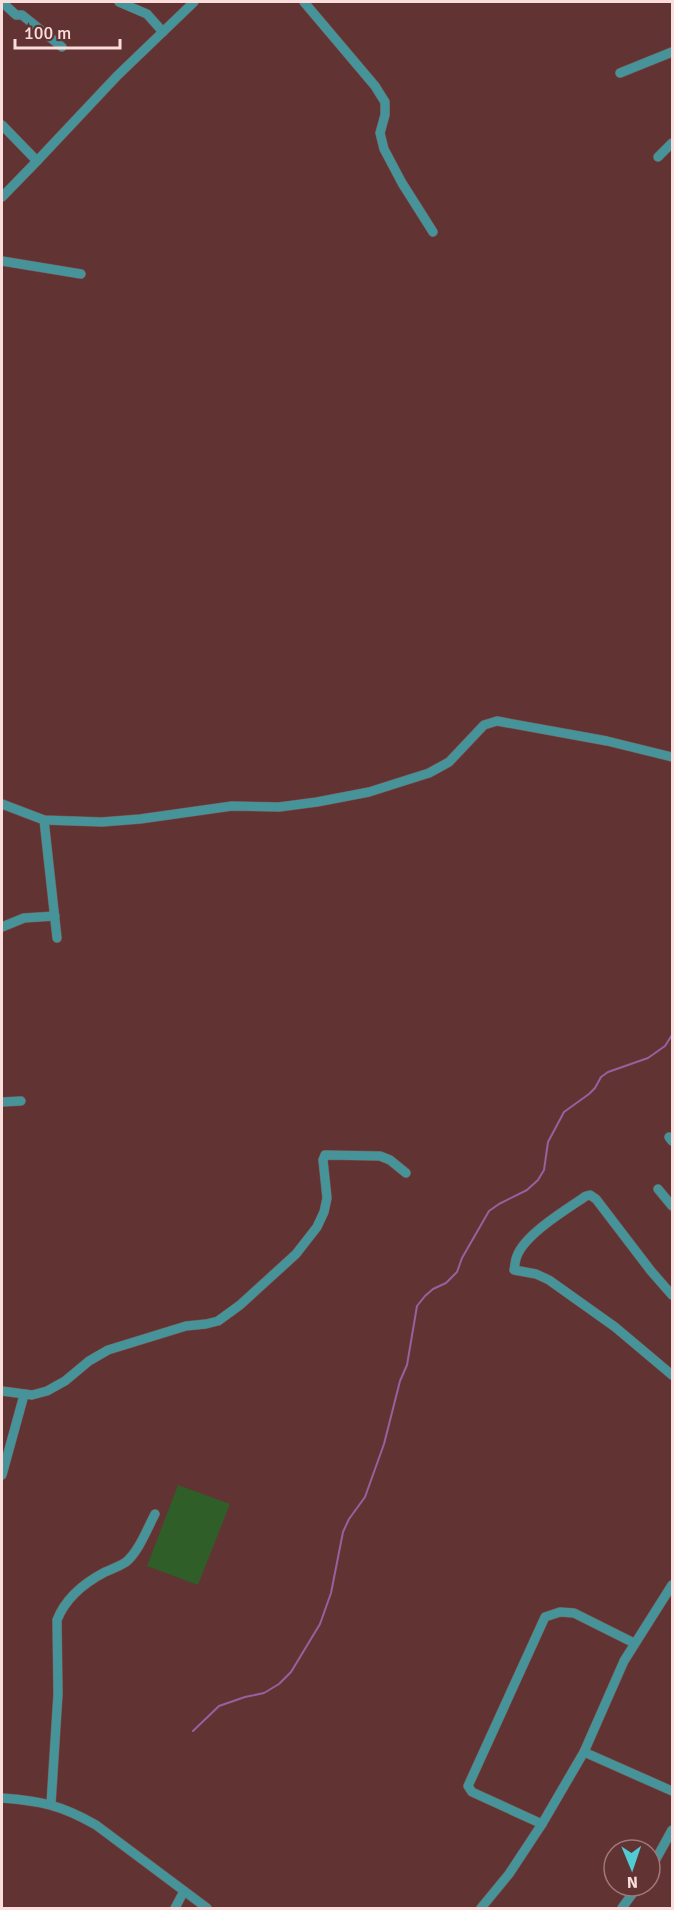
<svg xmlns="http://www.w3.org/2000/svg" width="674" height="1910" font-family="Signika,sans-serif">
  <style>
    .green { fill: #2f5e29 }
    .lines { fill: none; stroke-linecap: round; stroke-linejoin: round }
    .stream { stroke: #96619f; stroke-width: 2 }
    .minor-casing { stroke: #7d5351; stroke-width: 10 }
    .minor { stroke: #469399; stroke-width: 9 }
  </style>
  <rect width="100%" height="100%" fill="#613433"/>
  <polygon class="green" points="178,1485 230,1504 198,1585 147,1566"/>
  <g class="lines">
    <polyline class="stream" points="193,1731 219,1706 245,1697 264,1693 279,1684 291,1672 320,1624 331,1593 343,1532 349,1519 365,1497 384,1444 400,1381 407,1365 417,1306 425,1296 433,1289 446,1283 457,1272 462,1258 489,1211 499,1204 527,1190 538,1180 544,1170 548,1142 564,1112 589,1094 595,1088 601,1077 608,1072 648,1058 665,1046 672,1035"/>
    <defs>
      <g id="minor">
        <polyline points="2,2 16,15 22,15 62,47"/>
        <polyline points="119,2 147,14 163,32"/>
        <polyline points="304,2 375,86 385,102 385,115 380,133 384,149 402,183 433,232"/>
        <polyline points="620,73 672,52"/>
        <polyline points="2,125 37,161"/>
        <polyline points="658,157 672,143"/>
        <polyline points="2,197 37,161 117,76 194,2"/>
        <polyline points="2,261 81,274"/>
        <polyline points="2,804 44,820 102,822 140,819 232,806 279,807 317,802 369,792 429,773 449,762 484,725 497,721 607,741 672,757"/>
        <polyline points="44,820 57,938"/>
        <polyline points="2,927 24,918 55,916"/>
        <polyline points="2,1102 21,1101"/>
        <polyline points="669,1137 672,1141"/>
        <polyline points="658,1189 672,1206"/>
        <path d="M 672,1295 L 651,1271 L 596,1199 L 590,1195 L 586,1196 C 567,1209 525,1234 517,1256 C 515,1260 515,1266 514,1270 L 536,1274 L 549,1280 L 615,1327 L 672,1375"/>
        <polyline points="2,1391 32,1395 47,1391 65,1381 89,1361 108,1350 186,1326 206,1324 218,1321 240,1305 296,1254 317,1227 324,1212 327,1198 323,1160 325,1155 380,1156 390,1160 406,1173"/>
        <polyline points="2,1475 24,1395"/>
        <polyline points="584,1752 672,1791"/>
        <path d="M 2,1798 C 41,1801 61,1805 96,1825 L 207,1908"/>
        <path d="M 51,1804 L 58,1694 L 57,1620 C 66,1597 84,1583 105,1572 C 112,1569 120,1566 126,1562 C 139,1551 147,1529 155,1514"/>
        <polyline points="542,1824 472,1792 468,1786 545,1617 560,1612 574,1613 634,1643"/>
        <polyline points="650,1870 672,1830"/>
        <polyline points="175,1908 184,1891"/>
        <polyline points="481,1908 509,1874 542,1824 584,1752 624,1661 672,1585"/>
        <polyline points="622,1908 638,1886"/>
      </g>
    </defs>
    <use href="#minor" class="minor-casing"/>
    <use href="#minor" class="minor"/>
  </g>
  <rect width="674" height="1910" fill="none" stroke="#fbdedc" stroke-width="6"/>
  <g transform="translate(632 1868) rotate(178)"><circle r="28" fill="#613433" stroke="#9f7877" stroke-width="1.5"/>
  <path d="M0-4.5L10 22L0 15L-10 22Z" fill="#51ccd4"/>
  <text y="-9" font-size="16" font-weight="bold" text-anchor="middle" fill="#fbdedc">N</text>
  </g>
  <path d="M15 39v9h105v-9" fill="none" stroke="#fbdedc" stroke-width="3"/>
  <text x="24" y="39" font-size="18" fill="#fbdedc" stroke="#613433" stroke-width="4.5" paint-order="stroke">100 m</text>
</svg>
